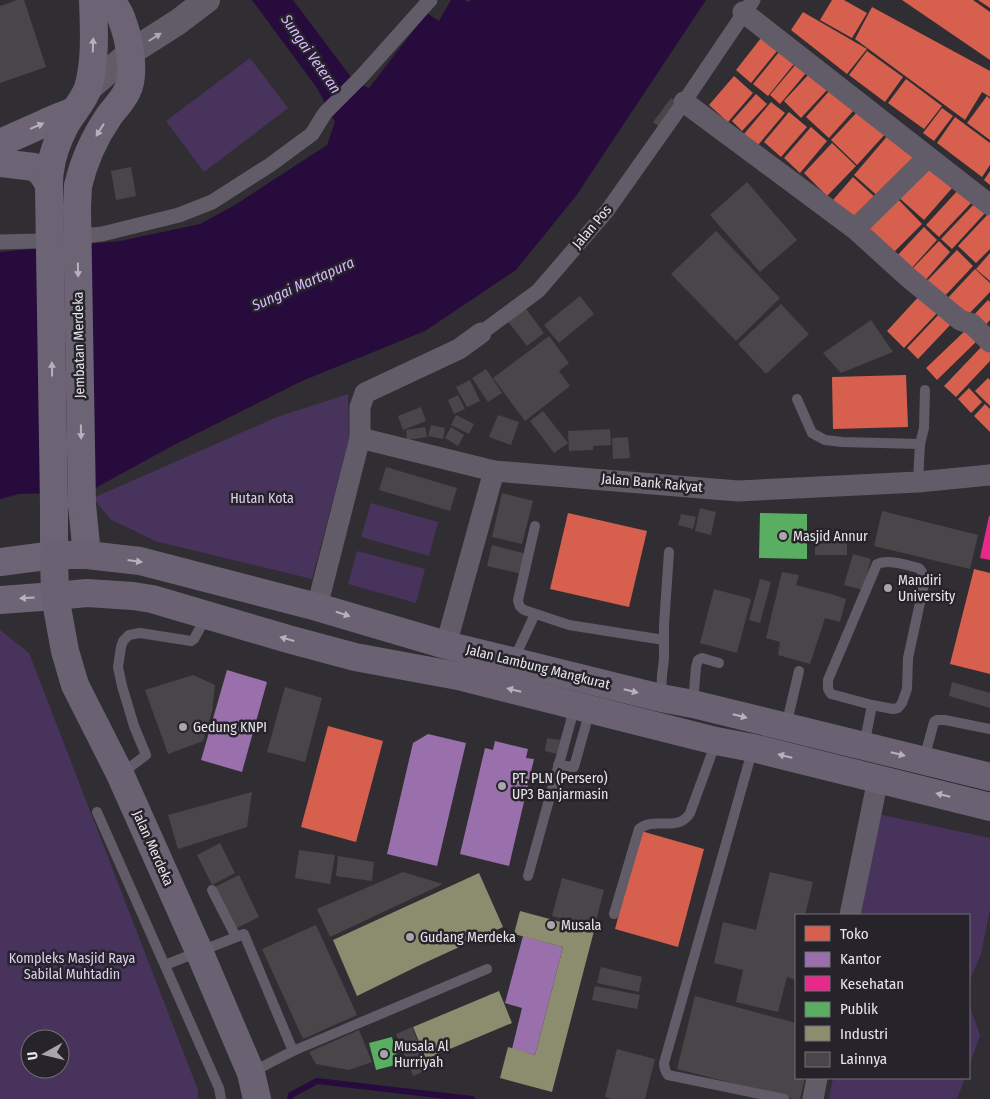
<svg xmlns="http://www.w3.org/2000/svg" width="990" height="1099" font-family="'Fira Sans Condensed',sans-serif">
  <style>
    .green { fill: #47335c; fill-rule: evenodd }
    .water { fill: #280b3d }
    .shops { fill: #d6604d }
    .offices { fill: #9970ab }
    .health { fill: #e7298a }
    .public { fill: #5aae61 }
    .industry { fill: #8c8c6e }
    .lines { fill: none; stroke-linecap: round; stroke-linejoin: round }
    .stream { stroke: #280b3d; stroke-width: 6 }
    .building { fill: #484648 }
    .service { stroke: #625c69; stroke-width: 10 }
    .pedestrian { stroke: #625c69; stroke-width: 15 }
    .minor { stroke: #625c69; stroke-width: 21 }
    .tertiary { stroke: #625c69; stroke-width: 26 }
    .secondary { stroke: #6d6576; stroke-width: 28 }
    .primary { stroke: #6c6474; stroke-width: 28 }
    .trunk { stroke: #6a6272; stroke-width: 28 }
    .primary-bridge { stroke: #6c6474; stroke-width: 28 }
    .oneway { fill: #aca8b0 }
    .oneway2 { fill: #b6b2bb }
    .oneway3 { fill: #b7b2bc }
    .oneway4 { fill: #b6b1ba }
    .poi-dot { fill: #a8a6aa; stroke: #26232a; stroke-width: 2 }
    .labels { text-anchor: middle; dominant-baseline: central; stroke-width: 5; stroke-linejoin: round; paint-order: stroke }
    .street-label { font-size: 14px; fill: #e8e6ea; stroke: #26232a }
    .park-label { font-size: 14px; fill: #dfcff2; stroke: #26232a }
    .poi-label { font-size: 14px; fill: #e8e6ea; stroke: #26232a; text-anchor: start }
    .water-label { font-size: 15px; font-style: italic; fill: #d8b8fe; stroke: #26232a }
  </style>
  <rect width="100%" height="100%" fill="#302e33"/>
  <g class="green">
    <polygon points="250,58 288,108 204,172 166,121"/>
    <polygon points="348,394 349,439 312,579 155,541 110,519 93,498 277,417"/>
    <polygon points="371,503 438,522 429,556 361,537"/>
    <polygon points="357,551 425,569 416,603 348,584"/>
    <path d="M 0,630 L 29,653 L 198,1090 L 198,1099 L 0,1099 ZM 30,1039 L 60,1039 L 60,1069 L 30,1069 Z"/>
    <polygon points="878,814 990,838 990,909 981,954 969,982 969,915 861,915"/>
    <polygon points="969,1004 980,1035 969,1067"/>
    <polygon points="833,1078 965,1078 957,1099 829,1099"/>
  </g>
  <polygon class="water" points="252,0 293,0 354,81 369,88 427,13 439,21 451,0 465,0 469,2 471,0 706,0 576,196 516,270 425,331 302,381 174,445 88,492 19,494 0,499 0,252 120,241 200,224 235,205 327,145 335,122 317,88"/>
  <g class="shops">
    <polygon points="832,0 844,0 867,13 852,38 820,20"/>
    <polygon points="902,0 973,0 990,12 990,60"/>
    <polygon points="978,0 990,0 990,8"/>
    <polygon points="872,7 990,71 990,97 982,92 965,120 855,39"/>
    <polygon points="803,12 867,49 847,74 791,30"/>
    <polygon points="761,38 777,51 751,83 736,70"/>
    <polygon points="867,51 903,77 885,102 849,75"/>
    <polygon points="779,52 794,64 768,96 753,84"/>
    <polygon points="796,64 806,73 780,104 770,95"/>
    <polygon points="809,74 827,90 801,118 784,101"/>
    <polygon points="734,76 753,93 728,122 709,105"/>
    <polygon points="906,79 942,106 924,129 888,103"/>
    <polygon points="831,89 854,110 829,138 806,117"/>
    <polygon points="756,94 767,104 742,131 732,121"/>
    <polygon points="987,96 990,99 990,140 967,123"/>
    <polygon points="771,102 785,113 758,145 744,134"/>
    <polygon points="942,108 953,116 934,141 923,133"/>
    <polygon points="858,111 887,132 857,165 831,140"/>
    <polygon points="789,112 807,127 781,157 764,142"/>
    <polygon points="955,117 990,143 990,165 982,177 937,143"/>
    <polygon points="811,127 827,141 800,173 784,158"/>
    <polygon points="890,133 917,156 880,198 854,175"/>
    <polygon points="832,143 856,166 827,196 804,173"/>
    <polygon points="925,162 953,187 924,220 896,195"/>
    <polygon points="990,171 990,185 984,180"/>
    <polygon points="853,177 877,199 857,222 833,200"/>
    <polygon points="959,189 973,201 939,237 926,225"/>
    <polygon points="895,196 922,224 892,254 865,227"/>
    <polygon points="976,202 986,212 952,249 941,239"/>
    <polygon points="990,212 990,249 976,263 958,246"/>
    <polygon points="924,227 937,240 909,271 895,258"/>
    <polygon points="939,241 950,252 924,282 911,270"/>
    <polygon points="957,250 973,266 942,299 925,283"/>
    <polygon points="990,253 990,281 976,269"/>
    <polygon points="975,269 990,283 990,292 964,319 945,301"/>
    <polygon points="922,293 940,310 904,348 887,331"/>
    <polygon points="988,300 990,302 990,320 981,330 970,319"/>
    <polygon points="942,311 953,322 918,359 907,348"/>
    <polygon points="970,326 981,337 937,380 926,368"/>
    <polygon points="986,342 990,346 990,361 956,397 944,386"/>
    <polygon points="906,375 908,427 833,429 832,377"/>
    <polygon points="988,378 990,380 990,406 975,391"/>
    <polygon points="969,388 982,402 971,413 958,399"/>
    <polygon points="985,404 990,409 990,432 974,416"/>
    <polygon points="568,513 647,531 629,607 550,589"/>
    <polygon points="974,569 990,573 990,674 950,664"/>
    <polygon points="328,726 383,741 356,842 301,827"/>
    <polygon points="641,831 704,849 678,947 615,929"/>
  </g>
  <g class="offices">
    <polygon points="227,670 267,682 242,772 201,760"/>
    <polygon points="428,734 466,743 437,866 387,854 413,743"/>
    <polygon points="495,741 528,749 526,758 534,759 509,866 460,854 485,748 493,750"/>
    <polygon points="523,936 563,947 535,1055 512,1049 522,1008 505,1003"/>
  </g>
  <polygon class="health" points="989,516 990,516 990,560 980,558"/>
  <g class="public">
    <polygon points="760,513 807,514 807,559 759,558"/>
    <polygon points="392,1037 399,1064 376,1070 369,1043"/>
  </g>
  <g class="industry">
    <polygon points="479,873 503,927 420,965 357,996 333,940"/>
    <polygon points="520,911 594,931 552,1092 500,1078 508,1047 535,1055 563,947 514,934"/>
    <polygon points="499,991 512,1023 426,1059 413,1027"/>
  </g>
  <g class="lines">
    <polyline class="stream" points="290,1099 291,1095 317,1081 472,1099"/>
  </g>
  <g class="building">
    <polygon points="17,0 24,0 46,67 0,83 0,6"/>
    <polygon points="671,98 680,105 662,129 653,122"/>
    <polygon points="131,167 136,196 116,200 111,171"/>
    <polygon points="747,182 797,240 760,272 710,215"/>
    <polygon points="716,231 780,298 736,341 671,274"/>
    <polygon points="580,296 594,314 559,343 544,325"/>
    <polygon points="781,304 809,334 766,374 738,344"/>
    <polygon points="524,306 544,333 527,346 506,319"/>
    <polygon points="871,320 893,352 841,373 823,353"/>
    <polygon points="549,336 569,363 559,371 570,386 525,421 493,378"/>
    <polygon points="486,369 502,393 488,402 472,378"/>
    <polygon points="470,380 480,401 467,407 456,387"/>
    <polygon points="458,395 465,409 454,414 448,400"/>
    <polygon points="421,407 426,421 403,430 398,416"/>
    <polygon points="543,411 568,443 554,453 530,421"/>
    <polygon points="456,415 474,424 469,434 451,425"/>
    <polygon points="498,415 519,422 511,445 489,437"/>
    <polygon points="431,425 445,428 443,439 428,436"/>
    <polygon points="425,427 427,437 407,440 406,430"/>
    <polygon points="451,427 464,435 458,446 445,438"/>
    <polygon points="610,429 611,445 593,446 593,450 569,451 568,431"/>
    <polygon points="628,437 630,458 613,459 612,438"/>
    <polygon points="386,467 457,488 450,511 379,490"/>
    <polygon points="502,493 533,501 522,544 492,537"/>
    <polygon points="700,508 716,512 711,535 695,531"/>
    <polygon points="882,511 978,535 970,569 874,546"/>
    <polygon points="681,514 696,517 693,529 678,525"/>
    <polygon points="815,537 847,538 847,555 815,555"/>
    <polygon points="492,545 527,554 522,574 487,566"/>
    <polygon points="853,554 871,559 863,590 844,585"/>
    <polygon points="782,572 799,575 796,585 831,594 846,599 840,622 825,618 810,664 778,655 780,642 766,638"/>
    <polygon points="760,579 771,582 760,623 749,620"/>
    <polygon points="714,589 751,599 737,653 700,643"/>
    <polygon points="193,675 215,685 212,712 203,741 168,754 145,690"/>
    <polygon points="952,682 990,693 990,708 949,696"/>
    <polygon points="285,687 322,698 305,762 267,752"/>
    <polygon points="547,738 560,740 557,754 545,751"/>
    <polygon points="252,792 247,827 178,849 168,815"/>
    <polygon points="220,843 235,873 212,885 197,855"/>
    <polygon points="299,850 335,855 330,884 295,878"/>
    <polygon points="338,856 374,862 372,881 336,876"/>
    <polygon points="403,872 443,884 330,937 317,909"/>
    <polygon points="770,872 813,882 805,915 796,915 796,980 787,977 778,1012 736,1002 743,970 714,963 723,922 756,930"/>
    <polygon points="239,875 259,917 233,930 213,888"/>
    <polygon points="562,878 604,890 594,928 552,916"/>
    <polygon points="316,925 357,1015 303,1039 262,949"/>
    <polygon points="601,967 642,977 639,992 597,983"/>
    <polygon points="595,986 640,995 637,1009 592,1000"/>
    <polygon points="695,996 796,1023 796,1078 805,1078 800,1099 794,1099 677,1069"/>
    <polygon points="412,1027 429,1069 413,1076 396,1034"/>
    <polygon points="359,1030 372,1062 349,1070 316,1064 309,1052"/>
    <polygon points="617,1049 655,1059 645,1099 611,1099 605,1097"/>
  </g>
  <g class="lines">
    <g class="service">
      <polyline points="797,399 812,433 825,440 842,442 920,444 918,482"/>
      <polyline points="920,444 924,428 925,390"/>
      <path d="M 535,526 L 518,600 C 519,605 519,607 524,610 L 569,625 L 664,640"/>
      <polyline points="513,661 535,614"/>
      <polyline points="661,697 662,675 664,659 664,625 669,552"/>
      <polyline points="693,703 696,667 698,660 702,658 719,663"/>
      <polyline points="786,726 799,671"/>
      <path d="M 864,746 L 872,705 L 831,694 L 828,689 L 828,680 L 877,564 C 889,559 906,565 919,568 L 922,572 L 924,584 L 908,658 L 907,689 L 902,703 L 898,708 L 893,709 L 872,705"/>
      <path d="M 753,748 L 664,1063 C 664,1068 665,1071 668,1075 L 784,1099"/>
      <polyline points="924,759 934,722 937,720 945,720 990,729"/>
      <polyline points="558,765 574,767 590,710"/>
      <polyline points="121,774 146,755 134,726 122,686 118,667 121,647 123,641 129,635 140,633 191,641 194,639 206,617"/>
      <polyline points="97,812 219,1088 221,1099"/>
      <polyline points="528,876 575,706"/>
      <polyline points="212,890 236,937"/>
      <path d="M 614,914 L 639,829 C 654,816 678,833 690,813 L 716,742"/>
      <polyline points="165,965 244,934 293,1051"/>
      <polyline points="252,1072 293,1051 487,969"/>
    </g>
    <g class="pedestrian">
      <polyline points="0,242 35,241 102,234 179,215 212,202 270,165 312,134 325,113 361,77 430,0"/>
      <polyline points="481,333 538,291 607,211 684,102 753,0"/>
    </g>
    <g class="minor">
      <polyline points="743,12 990,205"/>
      <polyline points="684,102 855,229 909,278 960,320 972,324 990,342"/>
      <polyline points="855,229 928,157"/>
      <polyline points="481,333 459,349 365,393 360,407 360,438 494,471"/>
      <polyline points="317,607 360,438"/>
      <polyline points="446,645 494,471 738,491 918,482 990,475"/>
      <polyline points="850,915 878,779"/>
      <polyline points="813,1099 817,1078"/>
    </g>
    <polyline class="tertiary" points="87,90 131,52 178,22 207,0"/>
    <g class="secondary">
      <polyline points="0,143 56,118 74,111"/>
      <polyline points="0,600 55,596"/>
    </g>
    <g class="primary">
      <polyline points="0,163 34,167 41,172 49,184"/>
      <path d="M 49,186 C 49,181 49,176 50,171 C 52,154 58,139 66,124 C 73,112 84,100 88,88 C 96,60 94,29 93,0"/>
      <path d="M 78,186 C 84,160 94,138 109,116 C 115,108 123,100 127,91 C 136,74 129,38 122,20 C 120,13 115,6 111,0"/>
      <polyline points="82,505 87,555"/>
      <polyline points="0,562 54,555 54,505"/>
    </g>
    <g class="trunk">
      <polyline points="55,596 87,593 133,596 152,599 288,639 355,657 458,676 716,741 753,748 990,807"/>
      <polyline points="257,1099 251,1073 199,951 120,774 75,685 65,651 55,596 54,555 87,555 140,561 317,607 446,645 661,698 693,704 990,777"/>
    </g>
    <g class="primary-bridge">
      <polyline points="49,186 54,505"/>
      <polyline points="78,186 77,208 82,505"/>
    </g>
  </g>
  <defs><path id="oneway-solid" d="M-6-.8H1V-3.2L6.5 0L1 3.2V.8H-6Z" transform="scale(1.25)"/></defs>
  <use class="oneway" href="#oneway-solid" transform="translate(155 37) rotate(-32)"/>
  <g class="oneway2">
    <use href="#oneway-solid" transform="translate(93 45) rotate(-88)"/>
    <use href="#oneway-solid" transform="translate(100 130) rotate(122)"/>
    <use href="#oneway-solid" transform="translate(78 270) rotate(89)"/>
    <use href="#oneway-solid" transform="translate(52 369) rotate(-91)"/>
    <use href="#oneway-solid" transform="translate(81 432) rotate(89)"/>
  </g>
  <g class="oneway3">
    <use href="#oneway-solid" transform="translate(37 126) rotate(-23)"/>
    <use href="#oneway-solid" transform="translate(27 598) rotate(176)"/>
  </g>
  <g class="oneway4">
    <use href="#oneway-solid" transform="translate(135 561) rotate(8)"/>
    <use href="#oneway-solid" transform="translate(343 614) rotate(17)"/>
    <use href="#oneway-solid" transform="translate(287 639) rotate(-164)"/>
    <use href="#oneway-solid" transform="translate(514 690) rotate(-166)"/>
    <use href="#oneway-solid" transform="translate(631 691) rotate(14)"/>
    <use href="#oneway-solid" transform="translate(740 716) rotate(14)"/>
    <use href="#oneway-solid" transform="translate(898 754) rotate(14)"/>
    <use href="#oneway-solid" transform="translate(785 756) rotate(-166)"/>
    <use href="#oneway-solid" transform="translate(943 795) rotate(-166)"/>
  </g>
  <g class="poi-dot">
    <circle cx="783" cy="536" r="5"/>
    <circle cx="888" cy="588" r="5"/>
    <circle cx="183" cy="727" r="5"/>
    <circle cx="502" cy="786" r="5"/>
    <circle cx="551" cy="925" r="5"/>
    <circle cx="410" cy="937" r="5"/>
    <circle cx="384" cy="1054" r="5"/>
  </g>
  <g class="labels">
    <g class="street-label">
      <text transform="translate(592 227) rotate(-50)">Jalan Pos</text>
      <text transform="translate(79 345) rotate(-91)">Jembatan Merdeka</text>
      <text transform="translate(652 483) rotate(5)">Jalan Bank Rakyat</text>
      <text transform="translate(538 667) rotate(14)">Jalan Lambung Mangkurat</text>
      <text transform="translate(153 848) rotate(66)">Jalan Merdeka</text>
    </g>
    <g class="park-label">
      <text x="262" y="498">Hutan Kota</text>
      <text x="72" y="958">Kompleks Masjid Raya<tspan x="72" dy="16">Sabilal Muhtadin</tspan></text>
    </g>
    <g class="poi-label">
      <text x="793" y="536">Masjid Annur</text>
      <text x="898" y="580">Mandiri<tspan x="898" dy="16">University</tspan></text>
      <text x="193" y="727">Gedung KNPI</text>
      <text x="512" y="778">PT. PLN (Persero)<tspan x="512" dy="16">UP3 Banjarmasin</tspan></text>
      <text x="561" y="925">Musala</text>
      <text x="420" y="937">Gudang Merdeka</text>
      <text x="394" y="1046">Musala Al<tspan x="394" dy="16">Hurriyah</tspan></text>
    </g>
    <g class="water-label">
      <text transform="translate(311 54) rotate(55)">Sungai Veteran</text>
      <text transform="translate(303 284) rotate(-24)">Sungai Martapura</text>
    </g>
  </g>
  <rect x="795" y="914" width="175" height="165" fill="#26232a" stroke="#747177"/>
  <rect x="805" y="926" width="25" height="15" fill="#d6604d" stroke="#747177"/>
  <text x="840" y="939" font-size="15" fill="#e8e6ea">Toko</text>
  <rect x="805" y="952" width="25" height="15" fill="#9970ab" stroke="#747177"/>
  <text x="840" y="964" font-size="15" fill="#e8e6ea">Kantor</text>
  <rect x="805" y="976" width="25" height="15" fill="#e7298a" stroke="#747177"/>
  <text x="840" y="989" font-size="15" fill="#e8e6ea">Kesehatan</text>
  <rect x="805" y="1002" width="25" height="15" fill="#5aae61" stroke="#747177"/>
  <text x="840" y="1014" font-size="15" fill="#e8e6ea">Publik</text>
  <rect x="805" y="1026" width="25" height="15" fill="#8c8c6e" stroke="#747177"/>
  <text x="840" y="1039" font-size="15" fill="#e8e6ea">Industri</text>
  <rect x="805" y="1052" width="25" height="15" fill="#484648" stroke="#747177"/>
  <text x="840" y="1064" font-size="15" fill="#e8e6ea">Lainnya</text>
  <g transform="translate(45 1054) rotate(262)"><circle r="24" fill="#26232a" stroke="#747177"/>
  <path d="M0-4L9 19L0 12L-9 19Z" fill="#a8a6aa"/>
  <text y="-8" font-size="14" font-weight="bold" text-anchor="middle" fill="#e8e6ea">U</text>
  </g>
</svg>
